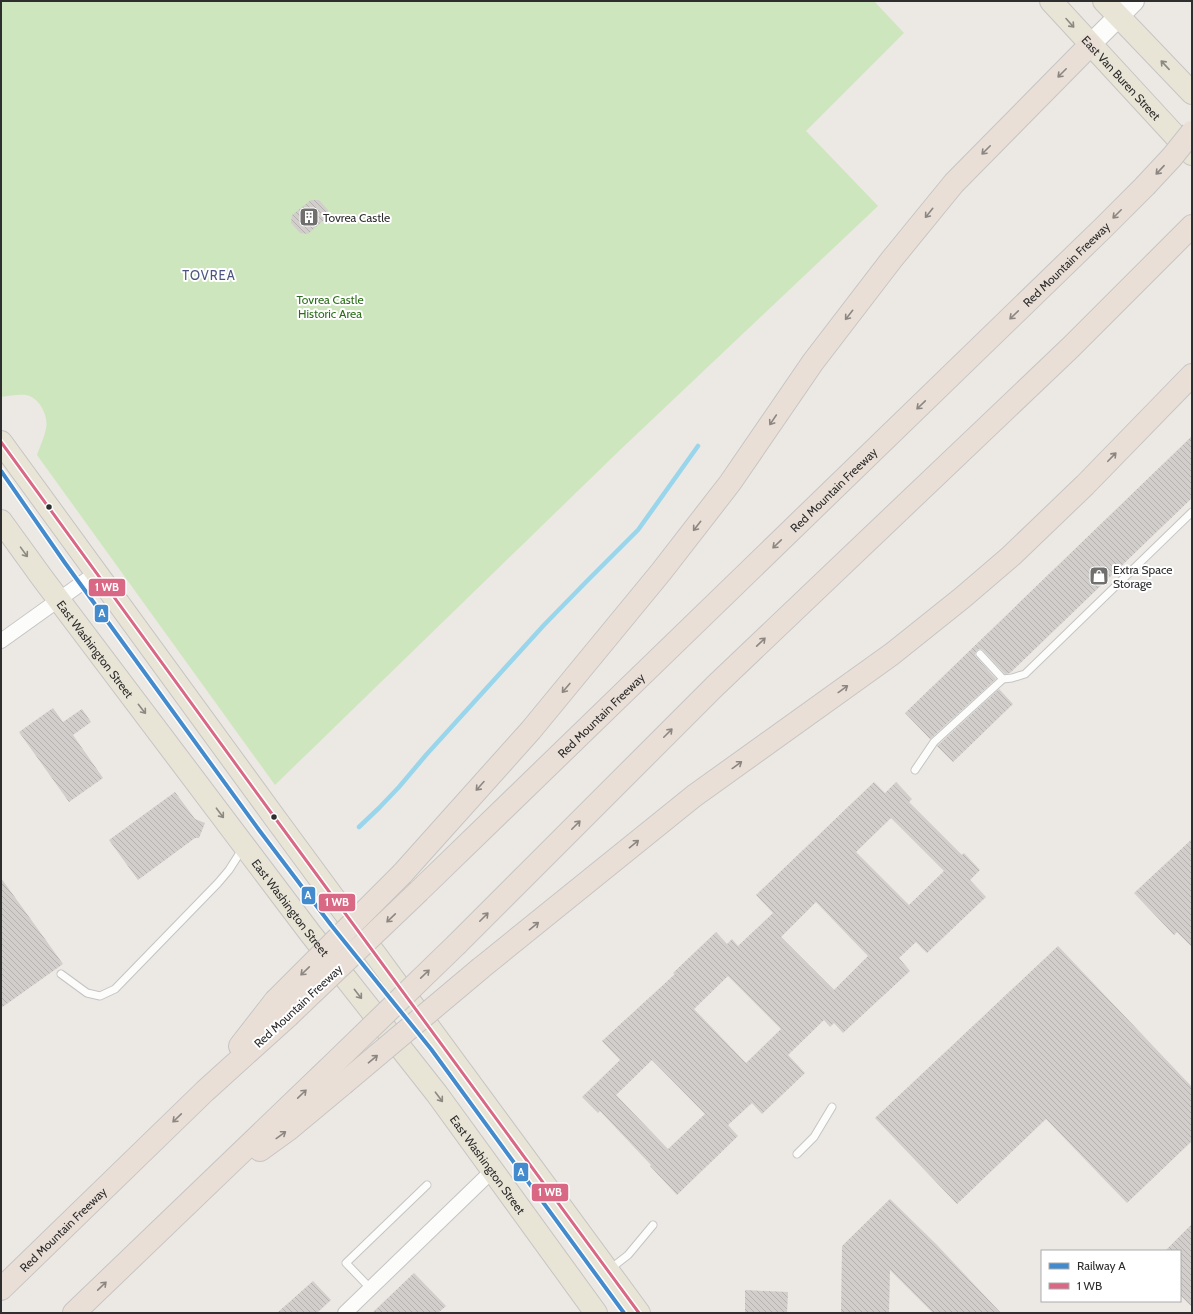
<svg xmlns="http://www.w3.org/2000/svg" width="1193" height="1314" font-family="Cabin,sans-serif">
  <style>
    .park { fill: #cee6be }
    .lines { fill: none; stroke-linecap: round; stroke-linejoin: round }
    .stream { stroke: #99d6ec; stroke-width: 4.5 }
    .building { fill: url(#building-back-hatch); fill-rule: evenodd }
    .service-casing { stroke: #c5c4c5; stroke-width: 9 }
    .minor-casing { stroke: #c5c4c5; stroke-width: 16 }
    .secondary-casing { stroke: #c5c4c5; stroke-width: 22 }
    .primary-casing { stroke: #c6c5c4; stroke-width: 24 }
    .motorway-casing { stroke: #c6c5c4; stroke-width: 24 }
    .service { stroke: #fcfcfb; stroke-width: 7 }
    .minor { stroke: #fcfcfb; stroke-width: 14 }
    .secondary { stroke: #fcfcfb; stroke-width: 20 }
    .primary { stroke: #e8e4d6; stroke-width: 22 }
    .motorway { stroke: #eadfd6; stroke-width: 22 }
    .motorway-bridge-casing { stroke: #c6c5c4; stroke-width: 24; stroke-linecap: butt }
    .motorway-bridge { stroke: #eadfd6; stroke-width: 22 }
    .bus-1-casing { stroke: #fff; stroke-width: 6 }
    .bus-1 { stroke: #d96885; stroke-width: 3 }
    .rail-1-casing { stroke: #fff; stroke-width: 7 }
    .rail-1 { stroke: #448bcd; stroke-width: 4 }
    .oneway { stroke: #8b8982 }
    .oneway2 { stroke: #8c8682 }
    .bus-dot { fill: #2e2e2e; stroke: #fff; stroke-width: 1.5 }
    .labels { text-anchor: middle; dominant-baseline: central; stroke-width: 4; stroke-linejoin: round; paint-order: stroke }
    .street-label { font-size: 12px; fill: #2e2e2e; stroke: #fff }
    .poi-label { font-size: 12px; fill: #2e2e2e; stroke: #fff; text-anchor: start }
    .park-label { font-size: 12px; fill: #2c6e1b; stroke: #fff }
    .neighbourhood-label { font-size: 13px; letter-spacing: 1px; fill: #4d5680; stroke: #fff }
    .line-badge { stroke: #fff; stroke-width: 1.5 }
    .badge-label { font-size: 11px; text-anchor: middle; font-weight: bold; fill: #fff }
  </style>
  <defs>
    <pattern id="building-back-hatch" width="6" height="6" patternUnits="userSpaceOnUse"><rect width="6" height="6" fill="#d1cecb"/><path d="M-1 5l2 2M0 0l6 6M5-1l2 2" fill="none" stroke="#b4b1af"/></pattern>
  </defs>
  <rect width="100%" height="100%" fill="#ece8e4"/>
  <path class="park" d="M 1,1 L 874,1 L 904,33 L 806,131 L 878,206 L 620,450 L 275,785 L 37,455 C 40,446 44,438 46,429 C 49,416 39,397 26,395 C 18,394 9,396 1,397 Z"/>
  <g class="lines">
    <polyline class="stream" points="359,827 379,808 399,787 426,755 544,625 585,583 638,530 698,446"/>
  </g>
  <g class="building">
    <polygon points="311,200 319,200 328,210 326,218 308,234 300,233 291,223 292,215"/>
    <polygon points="1192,436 1192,498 1010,673 1005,674 983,650 979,649 976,651 975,655 976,657 996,679 930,739 905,713"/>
    <polygon points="999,689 1013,704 953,762 937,746"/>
    <polygon points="53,708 63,722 82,709 91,722 73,735 103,778 69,802 19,732"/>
    <path d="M 874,782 L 885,793 L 896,782 L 912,799 L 909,802 L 962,855 L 964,853 L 980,870 L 970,880 L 986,897 L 927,953 L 916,942 L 899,958 L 910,971 L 843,1033 L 834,1023 L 830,1027 L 824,1020 L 788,1055 L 805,1073 L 762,1114 L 752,1103 L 728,1125 L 738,1136 L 677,1195 L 650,1166 L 651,1165 L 600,1111 L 598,1113 L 582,1097 L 620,1060 L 602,1041 L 675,974 L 673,973 L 716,932 L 727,944 L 732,939 L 738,946 L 773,913 L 756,895 ZM 891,818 L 944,871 L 909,905 L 856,852 ZM 816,902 L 868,956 L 834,990 L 781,937 ZM 728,976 L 781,1029 L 746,1063 L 694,1009 ZM 652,1060 L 705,1114 L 668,1149 L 616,1095 Z"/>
    <polygon points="175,792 195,819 205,823 199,838 195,838 138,880 109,840"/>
    <polygon points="1192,839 1192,947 1177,932 1174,935 1134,893"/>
    <polygon points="1,878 63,964 1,1008"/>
    <polygon points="1058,946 1192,1087 1192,1141 1127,1203 1046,1119 957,1204 875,1118"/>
    <polygon points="890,1199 936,1244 1001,1313 933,1313 890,1270 889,1313 841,1313 842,1246"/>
    <polygon points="1192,1224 1192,1307 1180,1295 1180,1251 1165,1251"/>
    <polygon points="414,1273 446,1306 438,1313 372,1313"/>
    <polygon points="313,1281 331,1300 317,1313 277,1313"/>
    <polygon points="745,1290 788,1292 787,1313 745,1313"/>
  </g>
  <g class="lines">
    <defs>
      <g id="service">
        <polyline points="980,654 1003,679"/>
        <polyline points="915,770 934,742 1003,679 1012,678 1025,674 1192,512"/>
        <polyline points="61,974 87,993 100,996 115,989 218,883 229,870 243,848"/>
        <polyline points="797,1154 814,1137 832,1107"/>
        <polyline points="610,1269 628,1255 653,1225"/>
        <polyline points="370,1288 346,1263 427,1185"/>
      </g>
      <g id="minor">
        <polyline points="1,641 96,573"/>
        <polyline points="345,1313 493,1170"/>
      </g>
      <polyline id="secondary" points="1090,45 1134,1"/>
      <g id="primary">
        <path id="s1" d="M 1051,1 L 1192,154"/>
        <polyline points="1104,1 1192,93"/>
        <polyline points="1,442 275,818 639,1313"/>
        <path id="s2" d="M 1,521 L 43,579 L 310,933 L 437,1094 L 596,1313"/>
      </g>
      <g id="motorway">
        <polyline points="402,874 531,730 661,572 730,483 813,362 892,259 954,183 1090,45"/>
        <path id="s3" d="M 419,891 L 1103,228 L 1145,186"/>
        <polyline points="457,944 715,686 1071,347 1192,226"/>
        <polyline points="481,968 694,796 892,654 962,598 1011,556 1085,485 1192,375"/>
        <polyline points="240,1046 275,1001"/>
        <polyline points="260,1150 289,1129 343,1084"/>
        <path id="s4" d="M 1,1289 L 205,1091 L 288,1016"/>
        <polyline points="74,1313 327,1070"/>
      </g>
    </defs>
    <use href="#service" class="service-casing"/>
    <use href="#minor" class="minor-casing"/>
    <use href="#secondary" class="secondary-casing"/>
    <use href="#primary" class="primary-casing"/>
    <use href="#motorway" class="motorway-casing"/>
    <use href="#service" class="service"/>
    <use href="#minor" class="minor"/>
    <use href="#secondary" class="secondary"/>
    <use href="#primary" class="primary"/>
    <use href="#motorway" class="motorway"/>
    <defs>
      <g id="motorway-bridge">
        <polyline points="1145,186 1172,157 1192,132"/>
        <polyline points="275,1001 402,874"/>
        <polyline points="288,1016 419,891"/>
        <polyline points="327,1070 457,944"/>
        <polyline points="343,1084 481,968"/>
      </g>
    </defs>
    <use href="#motorway-bridge" class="motorway-bridge-casing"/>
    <use href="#motorway-bridge" class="motorway-bridge"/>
    <defs>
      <polyline id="bus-1" points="1,442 275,818 639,1313"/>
    </defs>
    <use href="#bus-1" class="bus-1-casing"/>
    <use href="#bus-1" class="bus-1"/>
    <defs>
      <polyline id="rail-1" points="1,471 65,563 259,830 331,925 431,1049 624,1313"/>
    </defs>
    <use href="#rail-1" class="rail-1-casing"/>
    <use href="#rail-1" class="rail-1"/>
  </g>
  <defs><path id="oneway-shaft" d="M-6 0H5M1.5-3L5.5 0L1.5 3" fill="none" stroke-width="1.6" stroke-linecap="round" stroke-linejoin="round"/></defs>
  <g class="oneway">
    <use href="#oneway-shaft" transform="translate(1070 23) rotate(48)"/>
    <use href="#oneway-shaft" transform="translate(1165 65) rotate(-133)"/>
    <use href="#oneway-shaft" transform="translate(24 552) rotate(54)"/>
    <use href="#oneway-shaft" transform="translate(142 709) rotate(52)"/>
    <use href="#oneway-shaft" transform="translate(220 813) rotate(53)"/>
    <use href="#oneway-shaft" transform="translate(358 994) rotate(52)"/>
    <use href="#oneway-shaft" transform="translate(439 1097) rotate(53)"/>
  </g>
  <g class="oneway2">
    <use href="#oneway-shaft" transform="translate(1062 73) rotate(135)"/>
    <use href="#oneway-shaft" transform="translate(986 150) rotate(135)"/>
    <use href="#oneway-shaft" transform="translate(1160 170) rotate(133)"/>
    <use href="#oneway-shaft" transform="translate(929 213) rotate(129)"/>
    <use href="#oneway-shaft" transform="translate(1117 214) rotate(135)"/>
    <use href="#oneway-shaft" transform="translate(849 315) rotate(128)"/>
    <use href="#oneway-shaft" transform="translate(1014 315) rotate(136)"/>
    <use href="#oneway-shaft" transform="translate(921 405) rotate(136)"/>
    <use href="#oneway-shaft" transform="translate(773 420) rotate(124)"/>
    <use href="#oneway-shaft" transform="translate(1112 457) rotate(-46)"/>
    <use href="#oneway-shaft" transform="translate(697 526) rotate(128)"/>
    <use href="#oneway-shaft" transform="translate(777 544) rotate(136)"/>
    <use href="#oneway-shaft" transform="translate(761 642) rotate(-44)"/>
    <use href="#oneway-shaft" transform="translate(566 688) rotate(130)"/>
    <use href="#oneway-shaft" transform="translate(843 689) rotate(-36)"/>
    <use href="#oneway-shaft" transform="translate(668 733) rotate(-45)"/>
    <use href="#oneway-shaft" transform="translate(737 765) rotate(-36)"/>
    <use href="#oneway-shaft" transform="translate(480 786) rotate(132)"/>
    <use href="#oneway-shaft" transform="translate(576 825) rotate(-45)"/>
    <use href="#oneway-shaft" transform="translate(634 844) rotate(-39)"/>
    <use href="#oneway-shaft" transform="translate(484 917) rotate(-45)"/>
    <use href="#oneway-shaft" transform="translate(391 918) rotate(136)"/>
    <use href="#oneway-shaft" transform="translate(534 926) rotate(-39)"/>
    <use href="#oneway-shaft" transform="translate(305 971) rotate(136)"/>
    <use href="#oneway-shaft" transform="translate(425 974) rotate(-44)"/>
    <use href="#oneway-shaft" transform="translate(373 1059) rotate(-40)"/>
    <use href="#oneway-shaft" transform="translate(302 1094) rotate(-44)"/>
    <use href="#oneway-shaft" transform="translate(177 1118) rotate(136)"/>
    <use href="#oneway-shaft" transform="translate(281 1135) rotate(-36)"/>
    <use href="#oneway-shaft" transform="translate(102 1286) rotate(-44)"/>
  </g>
  <defs>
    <symbol id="building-square" viewBox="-11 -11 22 22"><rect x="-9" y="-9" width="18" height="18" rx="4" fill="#706f6e" stroke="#fff"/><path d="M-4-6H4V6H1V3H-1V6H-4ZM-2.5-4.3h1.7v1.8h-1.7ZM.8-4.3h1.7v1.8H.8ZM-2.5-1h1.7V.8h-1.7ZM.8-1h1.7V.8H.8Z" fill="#fff"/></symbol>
    <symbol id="shop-square" viewBox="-11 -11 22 22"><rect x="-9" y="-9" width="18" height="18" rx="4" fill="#706f6e" stroke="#fff"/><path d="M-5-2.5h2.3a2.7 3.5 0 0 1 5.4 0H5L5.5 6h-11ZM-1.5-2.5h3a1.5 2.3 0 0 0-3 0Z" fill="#fff"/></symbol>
  </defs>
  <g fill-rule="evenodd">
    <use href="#building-square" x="298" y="206" width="22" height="22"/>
    <use href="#shop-square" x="1088" y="565" width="22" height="22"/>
  </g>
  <g class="bus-dot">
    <circle cx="49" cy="507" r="3.5"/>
    <circle cx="274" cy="817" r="3.5"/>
  </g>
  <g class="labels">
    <g class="street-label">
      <text stroke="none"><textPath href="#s1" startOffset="104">East Van Buren Street</textPath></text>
      <text stroke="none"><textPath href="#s3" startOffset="901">Red Mountain Freeway</textPath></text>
      <text stroke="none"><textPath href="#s3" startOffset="577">Red Mountain Freeway</textPath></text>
      <text stroke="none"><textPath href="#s2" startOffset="159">East Washington Street</textPath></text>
      <text stroke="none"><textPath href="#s3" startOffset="253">Red Mountain Freeway</textPath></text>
      <text stroke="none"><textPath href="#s2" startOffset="483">East Washington Street</textPath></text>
      <text transform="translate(298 1006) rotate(-43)">Red Mountain Freeway</text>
      <text stroke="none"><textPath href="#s2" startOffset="807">East Washington Street</textPath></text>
      <text stroke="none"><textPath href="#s4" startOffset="86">Red Mountain Freeway</textPath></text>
    </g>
    <g class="poi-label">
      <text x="323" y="217">Tovrea Castle</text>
      <text x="1113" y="569">Extra Space<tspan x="1113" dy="14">Storage</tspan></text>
    </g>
    <g class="park-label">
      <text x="330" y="299">Tovrea Castle<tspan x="330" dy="14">Historic Area</tspan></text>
    </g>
    <g class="neighbourhood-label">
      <text x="209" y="275">TOVREA</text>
    </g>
  </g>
  <g class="line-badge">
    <rect x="88" y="578" width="38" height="19" rx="4" fill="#d96885"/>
    <rect x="94" y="604" width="15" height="19" rx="4" fill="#448bcd"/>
    <rect x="301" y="886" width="15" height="19" rx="4" fill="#448bcd"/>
    <rect x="318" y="893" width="38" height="19" rx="4" fill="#d96885"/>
    <rect x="513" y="1162" width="16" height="20" rx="4" fill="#448bcd"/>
    <rect x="531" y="1183" width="38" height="19" rx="4" fill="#d96885"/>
  </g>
  <g class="badge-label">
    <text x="107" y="591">1 WB</text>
    <text x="102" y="617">A</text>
    <text x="308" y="899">A</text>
    <text x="337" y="906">1 WB</text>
    <text x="521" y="1176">A</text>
    <text x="550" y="1196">1 WB</text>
  </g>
  <rect width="1193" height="1314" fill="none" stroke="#2e2e2e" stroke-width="4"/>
  <rect x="1041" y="1250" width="140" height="52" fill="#ffffff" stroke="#ababab"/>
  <rect x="1049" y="1263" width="20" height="6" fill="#448bcd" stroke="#ababab"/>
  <text x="1077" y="1270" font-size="12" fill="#2e2e2e">Railway A</text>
  <rect x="1049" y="1283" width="20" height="6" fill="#d96885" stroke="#ababab"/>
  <text x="1077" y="1290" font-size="12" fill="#2e2e2e">1 WB</text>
</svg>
